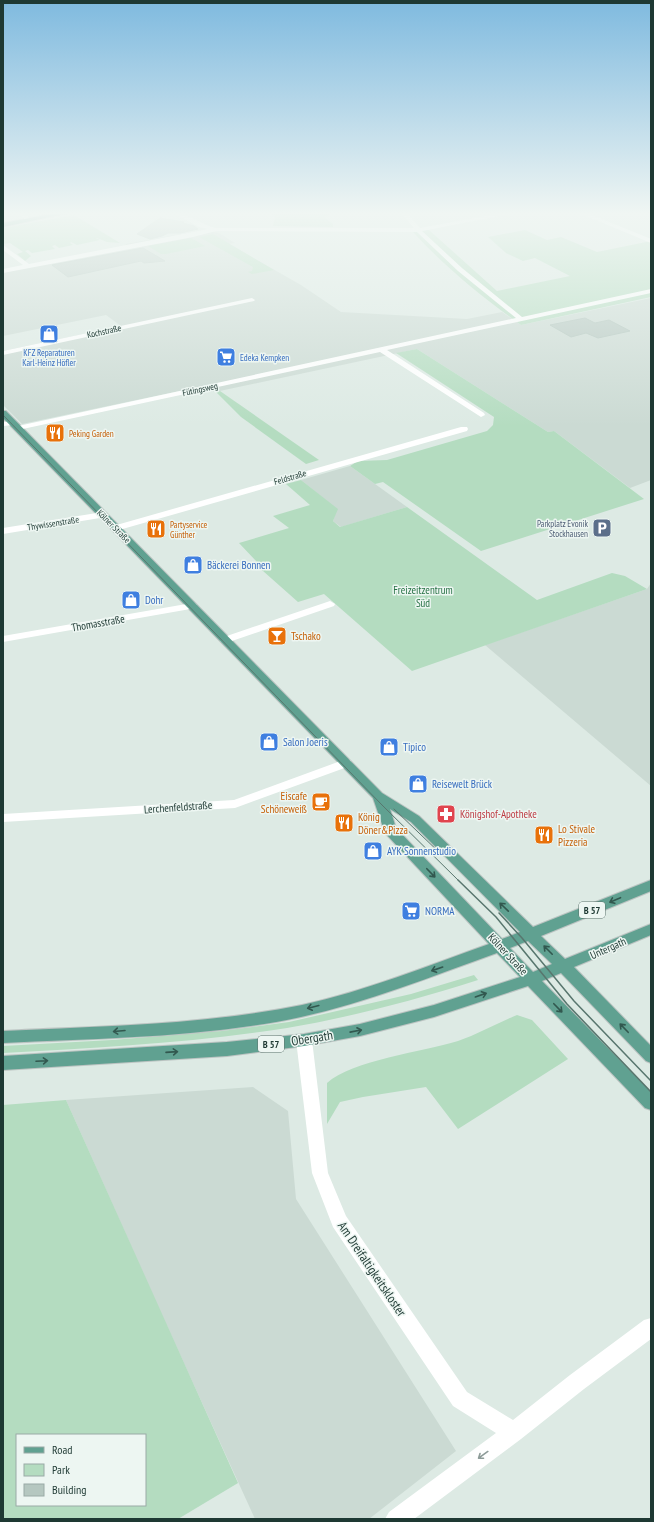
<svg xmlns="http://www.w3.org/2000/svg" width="654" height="1522" font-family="'PT Sans Narrow',sans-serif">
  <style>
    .built { fill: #cbdad3 }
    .green { fill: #b4dcc0; fill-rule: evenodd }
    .building { fill: #b5c7c0; stroke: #afc3bb }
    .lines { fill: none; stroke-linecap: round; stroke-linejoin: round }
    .major-casing { stroke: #bcc4c2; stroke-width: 2 }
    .minor { fill: #fff; fill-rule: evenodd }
    .major { fill: #60a191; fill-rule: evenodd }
    .tram-far1 { stroke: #58766e; stroke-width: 1 }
    .tram { stroke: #58766e; stroke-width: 1.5 }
    .oneway { stroke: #32584f }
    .oneway2 { stroke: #8e9c99 }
    .labels { text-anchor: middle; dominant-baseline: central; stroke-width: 3; stroke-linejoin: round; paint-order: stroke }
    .far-street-label { font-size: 9px; fill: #1e3933; stroke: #edf6f2 }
    .far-shop-label { font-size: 9px; fill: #366cbe; stroke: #edf6f2 }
    .far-food-label { font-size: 9px; fill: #c56008; stroke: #edf6f2; text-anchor: start }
    .far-service-label { font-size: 9px; fill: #4e5e75; stroke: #edf6f2; text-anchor: end }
    .shield { fill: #edf6f2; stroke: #5c726c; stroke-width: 1 }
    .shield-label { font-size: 10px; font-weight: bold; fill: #1e3933 }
    .shop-label { font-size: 11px; fill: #366cbe; stroke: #edf6f2; text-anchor: start }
    .park-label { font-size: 11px; fill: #277145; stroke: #edf6f2 }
    .street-label { font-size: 11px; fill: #1e3933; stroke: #edf6f2 }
    .food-label { font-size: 11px; fill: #c56008; stroke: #edf6f2; text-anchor: start }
    .health-label { font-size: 11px; fill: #be3a42; stroke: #edf6f2; text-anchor: start }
    .near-street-label { font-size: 13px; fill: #1e3933; stroke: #edf6f2 }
  </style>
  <rect width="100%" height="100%" fill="#ddeae4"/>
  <g class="built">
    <polygon points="204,230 219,233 235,243 229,244 301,285 341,312 467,319 502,312 521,325 651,298 651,480 630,488 554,431 548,432 417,349 215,392 189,389 22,424 3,405 3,351 121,326 106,315 3,336 3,270 126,247 126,244"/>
    <polygon points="350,466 407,507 341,527 333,521 337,509 301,480"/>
    <polygon points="651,583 651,786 485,645 647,589"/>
    <polygon points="253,1087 288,1111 296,1199 456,1451 369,1519 255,1519 157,1304 66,1100"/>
  </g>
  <g class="green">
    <polygon points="268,213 331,213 325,218 333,224 333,227 273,226 275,216"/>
    <polygon points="74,215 120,243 107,242 97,238 96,238 100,240 77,245 71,242 70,243 73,245 59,248 55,245 52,246 55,249 32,253 28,250 25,251 31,256 25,261 17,254 23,252 10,243 3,244 3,240 5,240 3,238 3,228"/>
    <path d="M 429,230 L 497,291 L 570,276 L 535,258 L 523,261 L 506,253 L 488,237 L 525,230 L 547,240 L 561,237 L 597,252 L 651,241 L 651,297 L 521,325 C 483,298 445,267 413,232 Z"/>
    <polygon points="213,234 274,270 252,274 248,272 252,271 253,267 199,237"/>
    <polygon points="191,238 205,246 166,254 161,254 148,246"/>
    <polygon points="417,349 548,432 554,431 644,499 481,551 383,482 375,484 350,466 358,461 387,460 487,431 493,425 494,417 396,353"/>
    <polygon points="220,391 319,460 306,464 241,417 216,392"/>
    <polygon points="301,480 338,509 333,521 340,527 407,507 537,600 612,573 625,576 647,589 412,671 324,594 298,602 254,563 257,562 239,543 289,528 273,516 310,505 286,484"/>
    <path d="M 474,975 L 478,980 C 415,1000 352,1017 287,1028 C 193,1043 98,1048 3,1053 L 3,1046 L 112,1040 L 222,1031 L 289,1022 L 411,994 Z"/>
    <path d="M 517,1015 L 532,1020 L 568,1059 L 458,1129 L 426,1087 L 363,1097 L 340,1102 L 327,1124 L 327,1083 C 353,1060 422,1052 458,1041 C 478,1034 497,1023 517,1015 Z"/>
    <path d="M 66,1100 L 238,1483 L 178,1519 L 3,1519 L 3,1105 ZM 17,1435 L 145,1435 L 145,1505 L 17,1505 Z"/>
  </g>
  <g class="building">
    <polygon points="160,218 184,222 183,223 194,226 198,229 180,233 168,233 162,236 150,239 137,234"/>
    <polygon points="143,248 165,261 144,263 141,261 68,277 52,265"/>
    <polygon points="585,318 595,323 609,320 630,331 598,338 586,333 571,337 550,325"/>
  </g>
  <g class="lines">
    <defs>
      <g id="major">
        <polygon points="56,213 68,213 3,227 3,223"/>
        <path d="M 3,411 L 6,411 L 382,793 L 419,816 L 533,927 L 651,880 L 651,891 L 541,936 L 565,959 L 651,924 L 651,935 L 574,967 L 651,1046 L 651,1063 L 646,1061 L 561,973 L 542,981 L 651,1092 L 651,1110 L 645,1108 L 528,986 L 434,1017 L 360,1036 L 304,1046 L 227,1056 L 3,1070 L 3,1056 L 227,1042 L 304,1034 L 360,1024 L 434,1005 L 520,977 L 497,953 C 433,976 368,1002 301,1017 C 204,1038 102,1038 3,1043 L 3,1031 C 102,1026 204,1025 302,1005 C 365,991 428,966 489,944 L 385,833 L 373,798 L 3,418 ZM 390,809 L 411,822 L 520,932 L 502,939 L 396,828 ZM 528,941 L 552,964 L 533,972 L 510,948 Z"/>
      </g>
    </defs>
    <use href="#major" class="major-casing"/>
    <g class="minor">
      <polygon points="17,213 24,213 32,220 27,221"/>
      <path d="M 173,213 C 187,213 201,224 215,228 L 414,228 L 401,213 L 407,213 L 420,228 L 502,213 L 515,213 L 422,231 L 462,268 L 522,317 L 651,289 L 651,293 L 387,350 L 484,413 L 485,415 L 481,417 L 380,352 L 18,430 L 15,430 L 15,426 L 18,426 L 516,318 L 458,271 L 417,232 L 216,231 L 193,237 L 3,273 L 3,269 L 23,265 L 3,250 L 3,245 L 29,264 L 208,229 L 199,227 Z"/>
      <polygon points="579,213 587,213 651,239 651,243"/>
      <polygon points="252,298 255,300 254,301 3,355 3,351"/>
      <polygon points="12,421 16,423 15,425 3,426 3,422"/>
      <polygon points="461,427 467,427 468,429 467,431 119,530 116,531 111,528 113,526"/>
      <polygon points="103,512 106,513 108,515 106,517 3,534 3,528"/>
      <polygon points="330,601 335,604 334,606 229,642 221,642 220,640 221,638"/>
      <polygon points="192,603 196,604 197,606 196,608 3,642 3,636"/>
      <polygon points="346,759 350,760 352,763 350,766 235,808 3,822 3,814 234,800"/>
      <polygon points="304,1034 309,1035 312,1040 328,1173 346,1216 467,1392 513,1420 570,1375 644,1320 651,1318 651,1339 584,1389 521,1439 414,1519 385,1519 389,1512 496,1433 453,1406 333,1227 312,1173 296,1040 299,1035"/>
    </g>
    <use href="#major" class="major"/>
    <g class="tram-far1">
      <polyline points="3,415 382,805 459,881"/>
      <polyline points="394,809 443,856"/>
    </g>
    <g class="tram">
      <polyline points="458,880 496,917 567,1004 651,1092"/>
      <polyline points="499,913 522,938 574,1001 651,1081"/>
    </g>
  </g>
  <defs><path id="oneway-shaft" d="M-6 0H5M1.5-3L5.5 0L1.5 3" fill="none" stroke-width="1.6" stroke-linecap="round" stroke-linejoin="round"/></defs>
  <g class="oneway">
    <use href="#oneway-shaft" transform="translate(431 873) rotate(46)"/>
    <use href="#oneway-shaft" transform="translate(615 900) rotate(157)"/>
    <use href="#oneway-shaft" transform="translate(504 907) rotate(-136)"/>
    <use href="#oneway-shaft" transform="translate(548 950) rotate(-135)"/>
    <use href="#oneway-shaft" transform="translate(437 969) rotate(161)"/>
    <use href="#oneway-shaft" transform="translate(481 995) rotate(-19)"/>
    <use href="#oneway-shaft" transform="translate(313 1007) rotate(166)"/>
    <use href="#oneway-shaft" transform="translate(558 1008) rotate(46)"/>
    <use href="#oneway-shaft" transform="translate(624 1028) rotate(-134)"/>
    <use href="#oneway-shaft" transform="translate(119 1031) rotate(175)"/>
    <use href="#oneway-shaft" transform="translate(356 1031) rotate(-11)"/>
    <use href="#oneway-shaft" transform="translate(172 1052) rotate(-4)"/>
    <use href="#oneway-shaft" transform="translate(42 1061) rotate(-3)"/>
  </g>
  <use class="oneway2" href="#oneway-shaft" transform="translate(483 1455) rotate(144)"/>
  <linearGradient id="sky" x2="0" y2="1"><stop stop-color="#7fbadf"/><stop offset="0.5" stop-color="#f0f6f3"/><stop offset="1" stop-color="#f0f6f3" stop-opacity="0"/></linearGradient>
  <rect width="654" height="426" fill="url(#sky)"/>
  <defs>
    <symbol id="shop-square" viewBox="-11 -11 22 22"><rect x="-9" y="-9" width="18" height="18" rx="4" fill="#3f7fe0" stroke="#edf6f2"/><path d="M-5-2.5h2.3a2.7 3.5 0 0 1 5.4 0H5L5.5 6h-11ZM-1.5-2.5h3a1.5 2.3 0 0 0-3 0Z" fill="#fff"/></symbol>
    <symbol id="supermarket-square" viewBox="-11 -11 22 22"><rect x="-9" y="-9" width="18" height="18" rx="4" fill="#3f7fe0" stroke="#edf6f2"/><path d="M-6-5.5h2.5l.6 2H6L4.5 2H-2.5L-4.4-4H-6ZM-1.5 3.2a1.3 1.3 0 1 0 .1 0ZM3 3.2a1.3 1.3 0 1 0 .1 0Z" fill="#fff"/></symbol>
    <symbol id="restaurant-square" viewBox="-11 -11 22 22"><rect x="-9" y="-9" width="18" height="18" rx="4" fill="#e8710a" stroke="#edf6f2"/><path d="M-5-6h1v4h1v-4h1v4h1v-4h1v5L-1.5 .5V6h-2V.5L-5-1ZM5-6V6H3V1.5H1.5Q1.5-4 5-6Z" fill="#fff"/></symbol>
    <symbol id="parking-square" viewBox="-11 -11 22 22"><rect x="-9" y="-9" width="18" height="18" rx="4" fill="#5c6f8a" stroke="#edf6f2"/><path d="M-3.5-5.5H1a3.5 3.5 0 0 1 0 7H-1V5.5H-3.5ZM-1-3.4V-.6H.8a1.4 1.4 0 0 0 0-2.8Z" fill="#fff"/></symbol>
    <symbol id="bar-square" viewBox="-11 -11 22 22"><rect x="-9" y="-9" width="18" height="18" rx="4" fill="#e8710a" stroke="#edf6f2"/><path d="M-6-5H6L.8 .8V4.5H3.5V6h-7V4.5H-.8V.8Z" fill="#fff"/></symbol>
    <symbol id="cafe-square" viewBox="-11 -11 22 22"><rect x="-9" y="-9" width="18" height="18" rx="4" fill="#e8710a" stroke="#edf6f2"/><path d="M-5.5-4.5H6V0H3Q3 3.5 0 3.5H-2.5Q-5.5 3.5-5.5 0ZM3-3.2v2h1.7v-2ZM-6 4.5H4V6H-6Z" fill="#fff"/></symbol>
    <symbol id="pharmacy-square" viewBox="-11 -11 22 22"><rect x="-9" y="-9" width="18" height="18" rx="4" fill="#e0444e" stroke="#edf6f2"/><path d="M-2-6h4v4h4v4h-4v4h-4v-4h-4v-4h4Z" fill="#fff"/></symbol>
  </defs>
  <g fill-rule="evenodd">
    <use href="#shop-square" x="38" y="323" width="22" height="22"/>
    <use href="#supermarket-square" x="215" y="346" width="22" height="22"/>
    <use href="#restaurant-square" x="44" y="422" width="22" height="22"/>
    <use href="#parking-square" x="591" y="517" width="22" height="22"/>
    <use href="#restaurant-square" x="145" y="518" width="22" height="22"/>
    <use href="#shop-square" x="182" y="554" width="22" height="22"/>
    <use href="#shop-square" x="120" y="589" width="22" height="22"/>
    <use href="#bar-square" x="266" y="625" width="22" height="22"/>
    <use href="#shop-square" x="258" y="731" width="22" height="22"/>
    <use href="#shop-square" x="378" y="736" width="22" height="22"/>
    <use href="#shop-square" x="407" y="773" width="22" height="22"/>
    <use href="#cafe-square" x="310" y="791" width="22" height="22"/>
    <use href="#pharmacy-square" x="435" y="803" width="22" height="22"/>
    <use href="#restaurant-square" x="333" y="812" width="22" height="22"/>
    <use href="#restaurant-square" x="533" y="824" width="22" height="22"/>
    <use href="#shop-square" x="362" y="840" width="22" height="22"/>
    <use href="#supermarket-square" x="400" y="900" width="22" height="22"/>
  </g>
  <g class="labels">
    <g class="far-street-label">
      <text transform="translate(104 331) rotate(-12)">Kochstraße</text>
      <text transform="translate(200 389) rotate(-12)">Fütingsweg</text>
      <text transform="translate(290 477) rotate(-16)">Feldstraße</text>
      <text transform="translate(53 523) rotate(-9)">Thywissenstraße</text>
      <text transform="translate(114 526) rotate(45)">Kölner Straße</text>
    </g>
    <g class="far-shop-label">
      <text x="49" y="352">KFZ Reparaturen<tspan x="49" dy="10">Karl-Heinz Höfler</tspan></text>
      <text x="240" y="357" text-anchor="start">Edeka Kempken</text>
    </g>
    <g class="far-food-label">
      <text x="69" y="433">Peking Garden</text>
      <text x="170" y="524">Partyservice<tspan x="170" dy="10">Günther</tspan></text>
    </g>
    <g class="far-service-label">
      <text x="588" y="523">Parkplatz Evonik<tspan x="588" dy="10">Stockhausen</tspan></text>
    </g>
    <g class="shield">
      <rect x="579" y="902" width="26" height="16" rx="3"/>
      <rect x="258" y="1036" width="26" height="16" rx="3"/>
    </g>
    <g class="shield-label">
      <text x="592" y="910">B 57</text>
      <text x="271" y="1044">B 57</text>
    </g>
    <g class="shop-label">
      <text x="207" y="565">Bäckerei Bonnen</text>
      <text x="145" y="600">Dohr</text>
      <text x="283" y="742">Salon Joeris</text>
      <text x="403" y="747">Tipico</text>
      <text x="432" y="784">Reisewelt Brück</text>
      <text x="387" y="851">AYK Sonnenstudio</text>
      <text x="425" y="911">NORMA</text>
    </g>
    <g class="park-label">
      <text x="423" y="590">Freizeitzentrum<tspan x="423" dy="13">Süd</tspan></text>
    </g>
    <g class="street-label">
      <text transform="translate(98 623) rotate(-10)">Thomasstraße</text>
      <text transform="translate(178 807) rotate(-4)">Lerchenfeldstraße</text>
      <text transform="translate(608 948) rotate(-24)">Untergath</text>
      <text transform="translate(508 954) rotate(47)">Kölner Straße</text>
    </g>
    <g class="food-label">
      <text x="291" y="636">Tschako</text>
      <text x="307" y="796" text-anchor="end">Eiscafe<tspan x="307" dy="13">Schöneweiß</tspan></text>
      <text x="358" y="817">König<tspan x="358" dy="13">Döner&amp;Pizza</tspan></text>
      <text x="558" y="829">Lo Stivale<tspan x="558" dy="13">Pizzeria</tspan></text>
    </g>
    <g class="health-label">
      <text x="460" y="814">Königshof-Apotheke</text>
    </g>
    <g class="near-street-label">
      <text transform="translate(312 1038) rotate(-9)">Obergath</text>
      <text transform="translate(372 1269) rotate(56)">Am Dreifaltigkeitskloster</text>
    </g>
  </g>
  <rect width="654" height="1522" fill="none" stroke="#1e3933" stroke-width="8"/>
  <rect x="16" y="1434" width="130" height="72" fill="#edf6f2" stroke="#9aaaa6"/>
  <rect x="24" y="1447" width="20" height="6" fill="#60a191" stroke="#9aaaa6"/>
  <text x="52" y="1454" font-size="12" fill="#1e3933">Road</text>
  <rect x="24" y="1464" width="20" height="12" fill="#b4dcc0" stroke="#9aaaa6"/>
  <text x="52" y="1474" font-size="12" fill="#1e3933">Park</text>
  <rect x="24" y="1484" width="20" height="12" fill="#b5c7c0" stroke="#9aaaa6"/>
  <text x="52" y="1494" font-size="12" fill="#1e3933">Building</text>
</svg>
